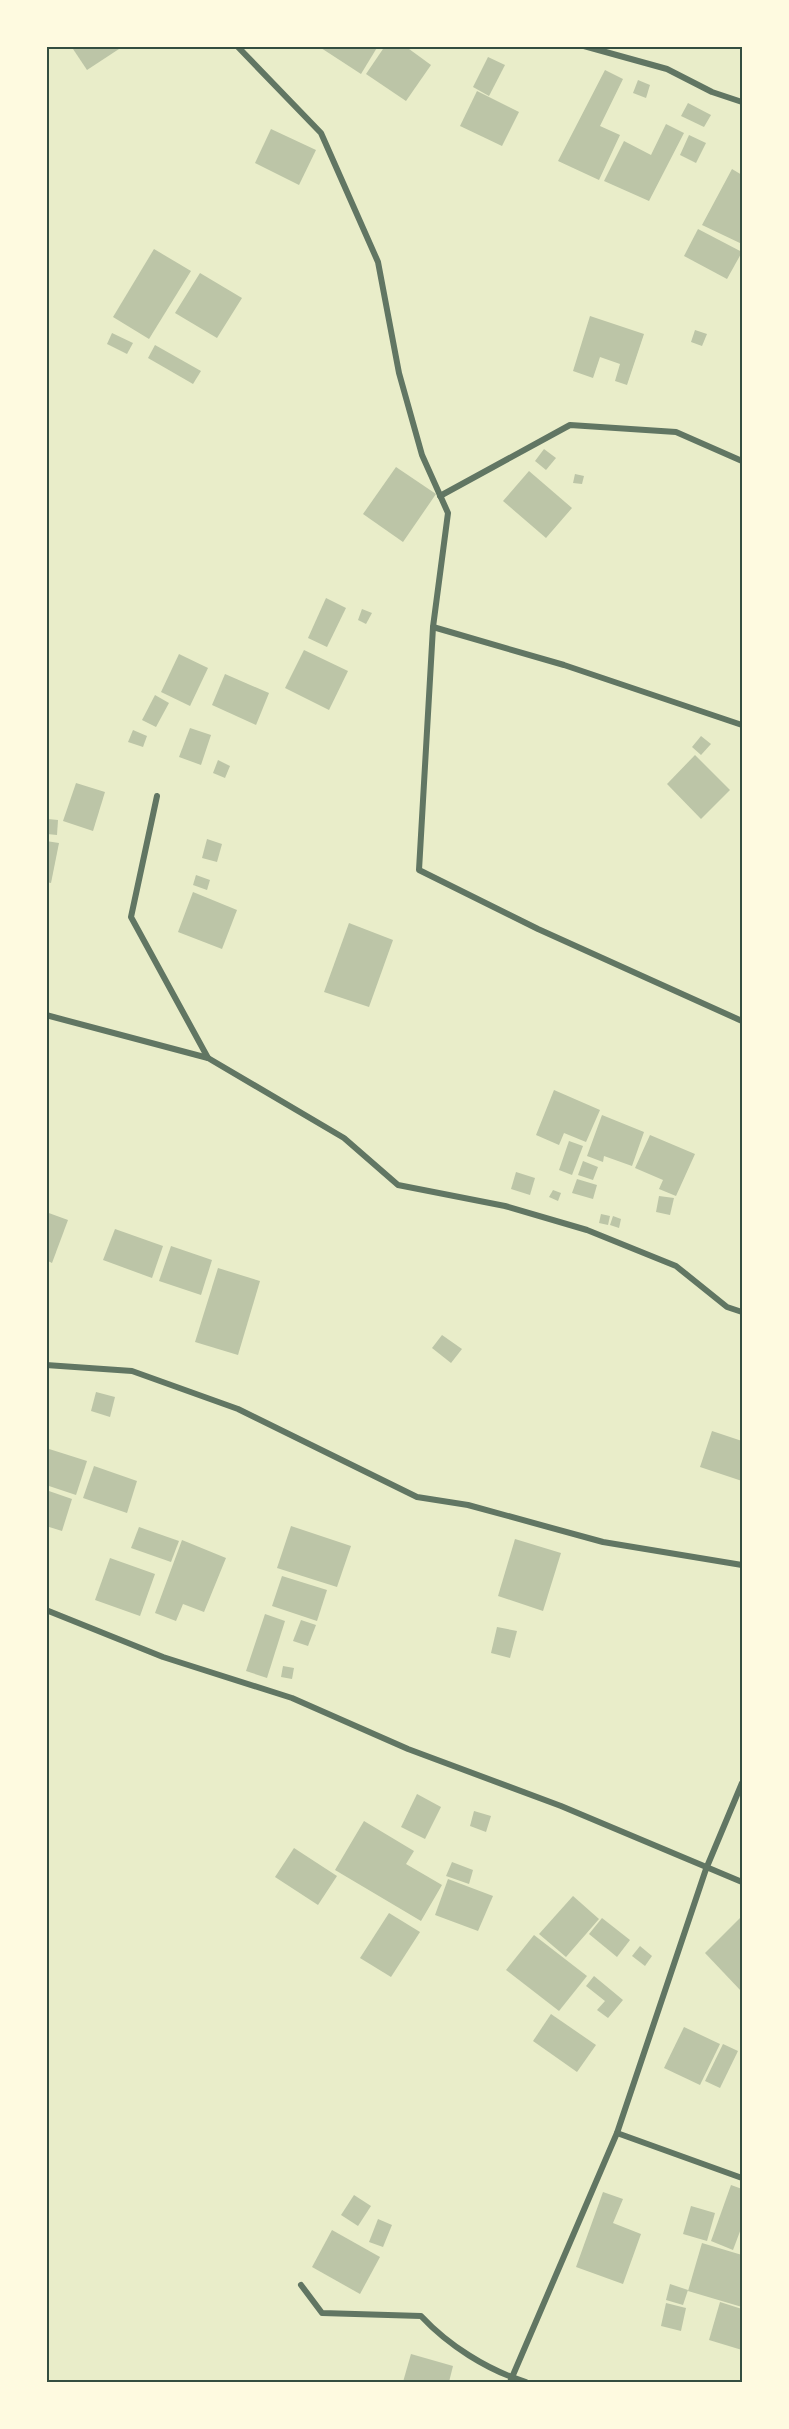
<svg xmlns="http://www.w3.org/2000/svg" width="789" height="2429" font-family="Helvetica,sans-serif">
  <style>
    .building { fill: #bcc5a7 }
    .lines { fill: none; stroke-linecap: round; stroke-linejoin: round }
    .minor { stroke: #617663; stroke-width: 6 }
    .neatline { fill: none; stroke: #344e41; stroke-width: 2 }
  </style>
  <rect width="100%" height="100%" fill="#e9edc9"/>
  <g class="building">
    <polygon points="71,46 118,46 119,49 87,70"/>
    <polygon points="318,46 378,46 361,74"/>
    <polygon points="385,46 405,46 431,65 406,101 366,74"/>
    <polygon points="488,57 505,65 489,96 473,87"/>
    <polygon points="605,70 623,79 600,126 620,135 599,180 558,161"/>
    <polygon points="638,80 650,85 646,98 633,93"/>
    <polygon points="477,91 519,112 502,146 460,126"/>
    <polygon points="688,103 711,115 704,127 681,116"/>
    <polygon points="666,124 684,133 649,201 604,181 624,141 651,155"/>
    <polygon points="271,129 316,150 299,185 255,163"/>
    <polygon points="689,135 706,143 696,163 680,155"/>
    <polygon points="732,169 742,175 740,197 742,198 742,244 702,225"/>
    <polygon points="698,229 742,252 727,279 684,256"/>
    <polygon points="154,249 191,271 149,339 113,317"/>
    <polygon points="200,273 242,298 217,338 175,313"/>
    <polygon points="590,316 644,334 627,385 615,381 620,364 600,357 593,378 573,371"/>
    <polygon points="695,330 707,334 702,346 691,342"/>
    <polygon points="112,333 133,343 127,354 107,344"/>
    <polygon points="155,345 201,371 193,384 148,358"/>
    <polygon points="544,449 556,458 546,470 535,461"/>
    <polygon points="396,467 436,494 403,542 363,514"/>
    <polygon points="529,471 572,508 546,538 503,501"/>
    <polygon points="575,474 584,476 582,484 573,483"/>
    <polygon points="326,598 346,608 327,647 308,638"/>
    <polygon points="362,609 372,613 366,624 358,620"/>
    <polygon points="304,650 348,671 329,710 285,688"/>
    <polygon points="179,654 208,668 190,706 161,692"/>
    <polygon points="225,674 269,693 256,725 212,705"/>
    <polygon points="155,695 169,703 156,727 142,720"/>
    <polygon points="190,728 211,735 201,765 179,757"/>
    <polygon points="133,730 147,736 143,747 128,742"/>
    <polygon points="701,736 711,744 701,755 692,747"/>
    <polygon points="695,755 730,790 701,819 667,784"/>
    <polygon points="218,760 230,766 225,778 213,773"/>
    <polygon points="76,783 105,792 93,831 63,821"/>
    <polygon points="48,819 58,820 57,835 47,834"/>
    <polygon points="207,839 222,844 217,862 202,858"/>
    <polygon points="46,841 59,843 51,883 46,882"/>
    <polygon points="196,875 210,880 207,890 193,885"/>
    <polygon points="193,892 237,910 222,949 178,932"/>
    <polygon points="349,923 393,940 369,1007 324,992"/>
    <polygon points="554,1090 600,1110 586,1142 564,1133 559,1145 536,1135"/>
    <polygon points="602,1115 644,1132 632,1166 604,1156 603,1162 587,1156"/>
    <polygon points="650,1135 695,1154 676,1196 659,1189 663,1180 635,1168"/>
    <polygon points="569,1141 583,1146 572,1175 559,1170"/>
    <polygon points="583,1161 598,1167 593,1180 578,1175"/>
    <polygon points="516,1172 535,1178 530,1195 511,1189"/>
    <polygon points="577,1179 597,1185 593,1199 572,1193"/>
    <polygon points="553,1190 561,1193 558,1201 549,1197"/>
    <polygon points="659,1196 674,1198 670,1215 656,1212"/>
    <polygon points="46,1212 68,1220 52,1263 46,1260"/>
    <polygon points="601,1214 610,1216 608,1225 599,1223"/>
    <polygon points="613,1216 621,1219 619,1228 610,1225"/>
    <polygon points="115,1229 163,1246 152,1278 103,1260"/>
    <polygon points="171,1246 212,1260 201,1295 159,1281"/>
    <polygon points="218,1268 260,1281 238,1355 195,1342"/>
    <polygon points="442,1335 462,1349 451,1363 432,1348"/>
    <polygon points="96,1392 115,1397 110,1417 91,1411"/>
    <polygon points="712,1431 742,1441 742,1481 700,1467"/>
    <polygon points="46,1448 87,1461 76,1495 46,1485"/>
    <polygon points="94,1466 137,1481 127,1513 83,1498"/>
    <polygon points="46,1490 72,1499 62,1531 46,1526"/>
    <polygon points="291,1526 351,1546 337,1587 277,1568"/>
    <polygon points="139,1527 179,1541 171,1562 131,1548"/>
    <polygon points="515,1539 561,1553 543,1611 498,1596"/>
    <polygon points="182,1540 226,1558 204,1612 183,1604 176,1621 155,1613"/>
    <polygon points="110,1558 155,1574 140,1616 95,1600"/>
    <polygon points="282,1576 327,1590 317,1621 272,1606"/>
    <polygon points="265,1614 285,1621 267,1678 246,1671"/>
    <polygon points="301,1620 316,1625 308,1646 293,1641"/>
    <polygon points="497,1627 517,1631 510,1658 491,1653"/>
    <polygon points="283,1666 294,1668 292,1679 281,1677"/>
    <polygon points="417,1794 441,1807 425,1839 401,1827"/>
    <polygon points="474,1811 491,1816 486,1832 470,1826"/>
    <polygon points="364,1821 414,1851 406,1864 442,1885 421,1921 335,1870"/>
    <polygon points="294,1848 337,1876 318,1905 275,1877"/>
    <polygon points="452,1862 473,1870 469,1884 446,1876"/>
    <polygon points="448,1879 493,1896 478,1931 435,1915"/>
    <polygon points="573,1896 599,1919 566,1957 539,1934"/>
    <polygon points="389,1913 420,1932 391,1977 360,1958"/>
    <polygon points="742,1916 742,1992 705,1953"/>
    <polygon points="602,1918 630,1940 617,1957 589,1934"/>
    <polygon points="534,1935 587,1976 559,2011 506,1970"/>
    <polygon points="640,1946 652,1956 645,1966 632,1956"/>
    <polygon points="594,1976 623,2000 608,2018 597,2010 605,2001 586,1986"/>
    <polygon points="551,2014 596,2045 577,2072 533,2041"/>
    <polygon points="684,2027 720,2044 700,2085 664,2068"/>
    <polygon points="723,2044 738,2051 720,2088 705,2081"/>
    <polygon points="731,2185 742,2189 742,2226 733,2250 711,2241"/>
    <polygon points="603,2192 623,2199 613,2223 641,2234 623,2284 576,2267"/>
    <polygon points="354,2195 371,2206 358,2226 341,2215"/>
    <polygon points="691,2206 715,2213 707,2241 683,2234"/>
    <polygon points="378,2219 392,2225 383,2247 369,2242"/>
    <polygon points="332,2230 380,2257 360,2294 312,2267"/>
    <polygon points="702,2243 742,2255 742,2307 688,2291"/>
    <polygon points="670,2284 688,2290 683,2305 666,2300"/>
    <polygon points="720,2302 742,2309 742,2350 709,2340"/>
    <polygon points="666,2303 686,2308 681,2331 661,2326"/>
    <polygon points="411,2354 453,2366 449,2382 403,2382"/>
  </g>
  <g class="lines">
    <g class="minor">
      <polyline points="237,46 321,133 378,262 399,373 422,455 448,513 433,627 419,870 538,929 742,1021"/>
      <polyline points="584,46 667,69 712,92 742,102"/>
      <polyline points="440,496 570,425 676,432 742,461"/>
      <polyline points="433,627 564,665 742,725"/>
      <polyline points="157,796 131,917 208,1058 344,1138 398,1185 505,1206 587,1230 676,1266 727,1307 742,1312"/>
      <polyline points="46,1015 208,1058"/>
      <polyline points="46,1365 132,1371 238,1409 417,1497 468,1505 603,1542 742,1565"/>
      <polyline points="46,1610 163,1657 292,1698 408,1749 561,1806 742,1882"/>
      <polyline points="617,2133 742,2178"/>
      <path d="M 301,2285 L 322,2313 L 421,2316 C 448,2345 487,2370 526,2382"/>
      <polyline points="510,2382 617,2133 706,1869 742,1783"/>
    </g>
  </g>
  <rect width="789" height="2429" fill="none" stroke="#fefae0" stroke-width="96"/>
  <rect x="48" y="48" width="693" height="2333" class="neatline"/>
</svg>
